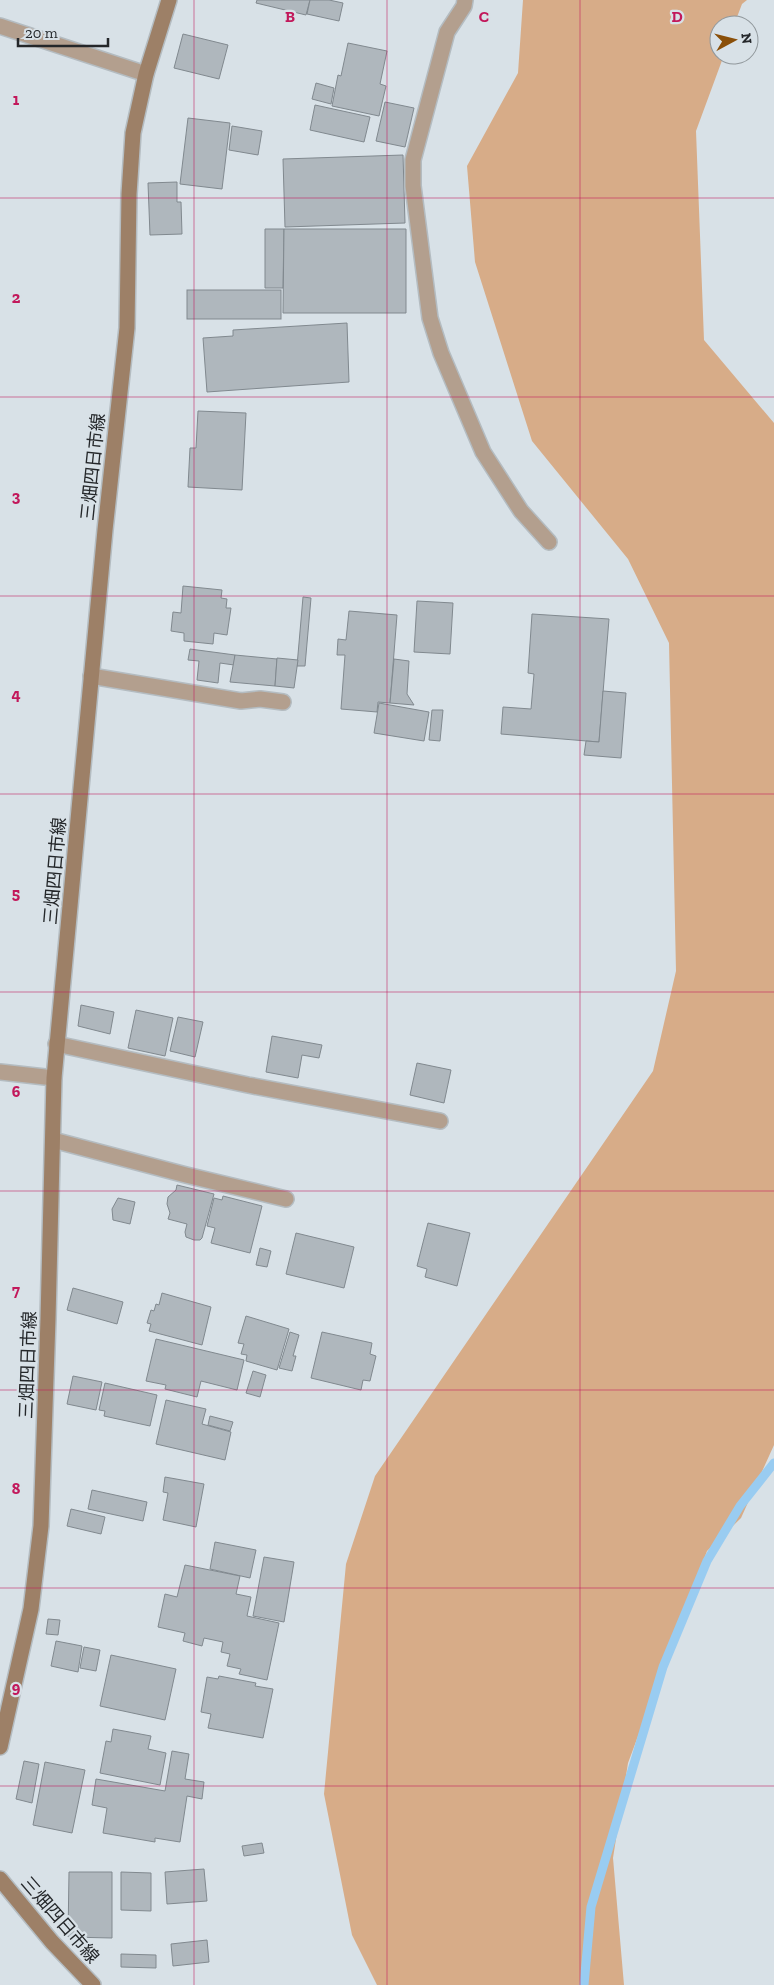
<svg xmlns="http://www.w3.org/2000/svg" width="774" height="1985" font-family="'Zilla Slab','Noto Sans JP',serif">
  <style>
    .green { fill: #d7ac88 }
    .lines { fill: none; stroke-linecap: round; stroke-linejoin: round }
    .stream { stroke: #99ccf1; stroke-width: 9 }
    .building { fill: #afb7bd; stroke: #81898f }
    .minor-casing { stroke: #b4bcc1; stroke-width: 18 }
    .secondary-casing { stroke: #b4bcc1; stroke-width: 18 }
    .minor { stroke: #b39f8e; stroke-width: 15 }
    .secondary { stroke: #9d8067; stroke-width: 15 }
    .grid { fill: none; stroke: #c2185b; stroke-width: 1; stroke-opacity: 0.55 }
    .labels { text-anchor: middle; dominant-baseline: central; stroke-width: 4.5; stroke-linejoin: round; paint-order: stroke }
    .street-label { font-size: 18px; fill: #24272a; stroke: #d8e1e7 }
    .grid-label { font-size: 16px; text-anchor: middle; font-weight: bold; fill: #c2185b; stroke: #d8e1e7; stroke-width: 4.5; stroke-linejoin: round; paint-order: stroke }
  </style>
  <rect width="100%" height="100%" fill="#d8e1e7"/>
  <polygon class="green" points="523,0 747,0 742,4 734,25 719,25 719,55 724,55 696,131 704,340 774,423 774,1445 741,1518 707,1551 628,1763 613,1858 624,1985 377,1985 352,1935 324,1794 346,1564 375,1476 653,1071 676,971 669,643 628,559 532,441 475,262 467,166 518,73"/>
  <g class="lines">
    <polyline class="stream" points="584,1985 591,1907 663,1667 707,1561 740,1506 774,1463"/>
  </g>
  <g class="building">
    <polygon points="257,0 310,0 306,15 256,3"/>
    <polygon points="310,0 329,0 343,3 339,21 307,14"/>
    <polygon points="183,34 228,45 219,79 174,68"/>
    <polygon points="348,43 387,51 380,84 386,86 379,116 332,106 338,75 341,76"/>
    <polygon points="316,83 334,88 331,104 312,99"/>
    <polygon points="385,102 414,108 405,147 376,141"/>
    <polygon points="315,105 370,117 364,142 310,130"/>
    <polygon points="188,118 230,123 222,189 180,184"/>
    <polygon points="232,126 262,131 258,155 229,150"/>
    <polygon points="403,155 405,223 285,227 283,159"/>
    <polygon points="177,182 177,202 181,202 182,234 150,235 148,183"/>
    <polygon points="265,229 284,229 283,288 265,288"/>
    <polygon points="284,229 406,229 406,313 283,313"/>
    <rect x="187" y="290" width="94" height="29"/>
    <polygon points="347,323 349,382 207,392 203,338 233,336 233,330"/>
    <polygon points="198,411 246,413 242,490 188,487 190,448 196,448"/>
    <polygon points="183,586 222,590 221,598 227,599 226,608 231,608 227,635 214,633 213,644 184,641 184,633 171,631 173,612 181,613"/>
    <polygon points="303,597 311,598 305,666 297,666"/>
    <polygon points="417,601 453,603 450,654 414,652"/>
    <polygon points="349,611 397,615 390,703 378,702 377,712 341,709 345,655 337,655 338,639 346,640"/>
    <polygon points="532,614 609,619 599,742 501,734 503,707 531,709 534,674 528,673"/>
    <polygon points="190,649 235,655 234,665 220,663 218,683 197,680 199,661 188,660"/>
    <polygon points="235,655 277,659 275,686 230,682"/>
    <polygon points="277,658 298,660 294,688 275,686"/>
    <polygon points="394,659 409,661 407,694 414,705 390,703"/>
    <polygon points="603,691 626,693 621,758 584,755 586,741 599,742"/>
    <polygon points="379,703 429,712 424,741 374,733"/>
    <polygon points="432,710 443,710 440,741 429,740"/>
    <polygon points="81,1005 114,1012 110,1034 78,1026"/>
    <polygon points="136,1010 173,1018 165,1056 128,1048"/>
    <polygon points="178,1017 203,1022 195,1057 170,1051"/>
    <polygon points="272,1036 322,1045 319,1058 302,1055 298,1078 266,1072"/>
    <polygon points="417,1063 451,1070 444,1103 410,1095"/>
    <polygon points="177,1185 214,1194 202,1238 200,1240 194,1240 186,1237 185,1232 187,1224 168,1219 170,1213 167,1204 168,1197 176,1190"/>
    <polygon points="223,1196 262,1206 250,1253 211,1243 215,1228 207,1226 214,1198 222,1200"/>
    <polygon points="118,1198 135,1202 130,1224 113,1220 112,1209"/>
    <polygon points="428,1223 470,1233 457,1286 425,1277 427,1269 417,1266"/>
    <polygon points="296,1233 354,1247 344,1288 286,1274"/>
    <polygon points="260,1248 271,1251 267,1267 256,1265"/>
    <polygon points="73,1288 123,1302 117,1324 67,1310"/>
    <polygon points="162,1293 211,1307 202,1345 149,1331 151,1324 147,1323 151,1310 154,1311 156,1304 159,1305"/>
    <polygon points="246,1316 289,1329 277,1370 246,1361 247,1355 241,1354 244,1344 238,1343"/>
    <polygon points="290,1332 299,1335 293,1356 296,1356 292,1371 279,1368"/>
    <polygon points="322,1332 372,1343 370,1354 376,1356 370,1381 363,1380 361,1390 311,1378"/>
    <polygon points="156,1339 244,1360 237,1390 201,1381 197,1397 165,1389 166,1385 146,1381"/>
    <polygon points="253,1371 266,1375 260,1397 246,1393"/>
    <polygon points="73,1376 102,1382 96,1410 67,1404"/>
    <polygon points="105,1383 157,1395 150,1426 104,1416 105,1411 99,1410"/>
    <polygon points="166,1400 206,1409 202,1424 231,1432 225,1460 156,1444"/>
    <polygon points="210,1416 233,1422 230,1431 208,1425"/>
    <polygon points="165,1477 204,1484 196,1527 163,1520 168,1493 163,1492"/>
    <polygon points="92,1490 147,1502 143,1521 88,1509"/>
    <polygon points="71,1509 105,1517 101,1534 67,1526"/>
    <polygon points="215,1542 256,1550 250,1578 210,1569"/>
    <polygon points="264,1557 294,1562 284,1622 253,1616"/>
    <polygon points="185,1565 240,1576 236,1594 251,1597 247,1616 279,1623 267,1680 239,1674 241,1669 227,1666 230,1654 221,1652 223,1642 204,1638 202,1646 183,1641 185,1633 158,1627 165,1594 177,1597"/>
    <polygon points="48,1619 60,1620 58,1635 46,1634"/>
    <polygon points="56,1641 82,1646 78,1672 51,1666"/>
    <polygon points="84,1647 100,1650 96,1671 80,1668"/>
    <polygon points="111,1655 176,1669 165,1720 100,1706"/>
    <polygon points="219,1676 256,1683 255,1686 273,1689 263,1738 208,1728 211,1714 201,1712 207,1677 218,1679"/>
    <polygon points="113,1729 151,1736 148,1749 166,1753 160,1785 100,1773 106,1741 111,1742"/>
    <polygon points="172,1751 189,1754 185,1779 204,1782 202,1799 187,1796 180,1842 155,1838 155,1842 103,1833 107,1808 92,1805 96,1779 165,1791"/>
    <polygon points="24,1761 39,1764 32,1803 16,1799"/>
    <polygon points="45,1762 85,1770 72,1833 33,1825"/>
    <polygon points="262,1843 264,1853 244,1856 242,1846"/>
    <polygon points="204,1869 207,1901 167,1904 165,1872"/>
    <polygon points="69,1872 112,1872 112,1938 68,1937"/>
    <polygon points="121,1872 151,1873 151,1911 121,1910"/>
    <polygon points="207,1940 209,1962 173,1966 171,1944"/>
    <polygon points="121,1954 156,1955 156,1968 121,1967"/>
  </g>
  <g class="lines">
    <defs>
      <g id="minor">
        <polyline points="465,0 464,6 447,32 413,160 413,186 430,318 441,353 483,452 521,511 549,542"/>
        <polyline points="0,26 146,74"/>
        <polyline points="91,676 241,701 260,699 283,702"/>
        <polyline points="56,1044 248,1085 440,1121"/>
        <polyline points="0,1072 54,1078"/>
        <polyline points="53,1140 186,1175 286,1199"/>
      </g>
      <g id="secondary">
        <polyline points="0,1747 31,1609 41,1526 48,1319 54,1078 105,530 127,328 129,194 133,133 146,74 169,0"/>
        <polyline points="0,1879 52,1942 93,1985"/>
      </g>
    </defs>
    <use href="#minor" class="minor-casing"/>
    <use href="#secondary" class="secondary-casing"/>
    <use href="#minor" class="minor"/>
    <use href="#secondary" class="secondary"/>
  </g>
  <path class="grid" d="M 194,0 L 194,1985M 387,0 L 387,1985M 580,0 L 580,1985M 0,198 L 774,198M 0,397 L 774,397M 0,596 L 774,596M 0,794 L 774,794M 0,992 L 774,992M 0,1191 L 774,1191M 0,1390 L 774,1390M 0,1588 L 774,1588M 0,1786 L 774,1786"/>
  <g class="labels">
    <g class="street-label">
      <text transform="translate(93 467) rotate(-84)">三畑四日市線</text>
      <text transform="translate(55 871) rotate(-85)">三畑四日市線</text>
      <text transform="translate(28 1365) rotate(-88)">三畑四日市線</text>
      <text transform="translate(60 1920) rotate(49)">三畑四日市線</text>
    </g>
  </g>
  <g class="grid-label">
    <text x="290" y="22">B</text>
    <text x="484" y="22">C</text>
    <text x="677" y="22">D</text>
    <text x="16" y="105">1</text>
    <text x="16" y="303">2</text>
    <text x="16" y="502">3</text>
    <text x="16" y="700">4</text>
    <text x="16" y="899">5</text>
    <text x="16" y="1097">6</text>
    <text x="16" y="1296">7</text>
    <text x="16" y="1494">8</text>
    <text x="16" y="1693">9</text>
  </g>
  <g transform="translate(734 40) rotate(83)"><circle r="24" fill="#d8e1e7" stroke="#90979b"/>
  <path d="M0-4L9 19L0 12L-9 19Z" fill="#8a4f09"/>
  <text y="-8" font-size="14" font-weight="bold" text-anchor="middle" fill="#24272a">N</text>
  </g>
  <path d="M18 38v8h90v-8" fill="none" stroke="#24272a" stroke-width="2.5"/>
  <text x="25" y="38" font-size="15" fill="#24272a" stroke="#d8e1e7" stroke-width="4" paint-order="stroke">20 m</text>
</svg>
